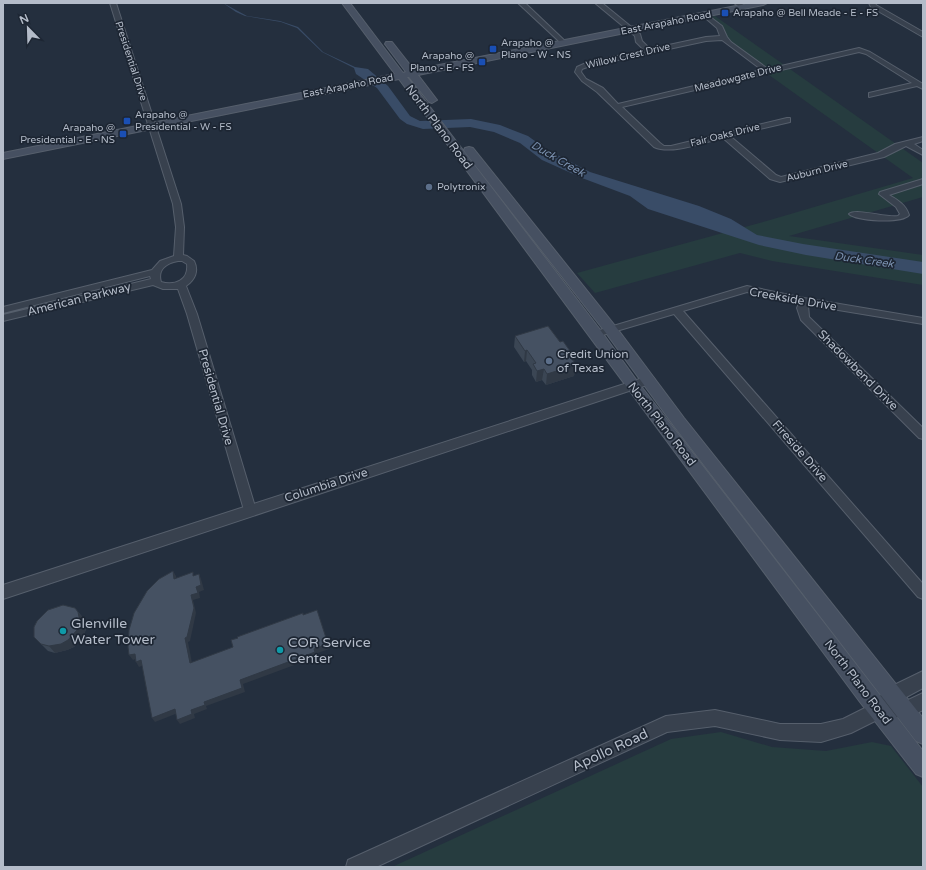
<svg xmlns="http://www.w3.org/2000/svg" width="926" height="870" font-family="'Varela Round',sans-serif">
  <style>
    .green { fill: #263c3f }
    .water { fill: #394c67 }
    .lines { fill: none; stroke-linecap: round; stroke-linejoin: round }
    .minor-casing { stroke: #565f6c; stroke-width: 2 }
    .tertiary-casing { stroke: #565f6c; stroke-width: 2 }
    .secondary-casing { stroke: #565f6c; stroke-width: 2 }
    .minor { fill: #38414e; fill-rule: evenodd }
    .tertiary { fill: #38414e; fill-rule: evenodd }
    .secondary { fill: #465061; fill-rule: evenodd }
    .wall { fill: #3b4654 }
    .shaded-wall { fill: #303945 }
    .building { fill: #455162; stroke: #303945 }
    .transit-dot { fill: #1a4fb4; stroke: #1d2633; stroke-width: 1.5 }
    .service-dot { fill: #5c6f8a; stroke: #1d2633; stroke-width: 1.5 }
    .culture-dot { fill: #0f9aa8; stroke: #1d2633; stroke-width: 1.5 }
    .labels { text-anchor: middle; dominant-baseline: central; stroke-width: 3.5; stroke-linejoin: round; paint-order: stroke }
    .far-poi-label { font-size: 10px; fill: #b4bcc9; stroke: #1d2633; text-anchor: start }
    .far-street-label { font-size: 10px; fill: #b4bcc9; stroke: #1d2633 }
    .far-water-label { font-size: 11px; font-style: italic; fill: #7c92b1; stroke: #1d2633 }
    .street-label { font-size: 12px; fill: #b4bcc9; stroke: #1d2633 }
    .poi-label { font-size: 12px; fill: #b4bcc9; stroke: #1d2633; text-anchor: start }
    .near-poi-label { font-size: 14px; fill: #b4bcc9; stroke: #1d2633; text-anchor: start }
    .near-street-label { font-size: 14px; fill: #b4bcc9; stroke: #1d2633 }
  </style>
  <rect width="100%" height="100%" fill="#242f3e"/>
  <g class="green">
    <polygon points="715,16 923,163 923,197 789,236 923,255 923,285 772,261 740,253 595,293 577,273 770,220 913,178 769,75 774,73 729,41 721,24 711,17"/>
    <polygon points="721,732 772,747 826,751 872,742 891,746 923,787 923,867 392,867 671,739"/>
  </g>
  <polygon class="water" points="223,3 247,16 280,21 298,27 323,52 355,67 368,69 388,86 410,116 420,121 471,119 500,125 528,136 546,149 590,172 699,206 731,219 757,235 803,244 923,262 923,274 806,255 759,245 648,209 630,196 582,178 542,160 520,143 494,132 470,127 423,129 407,124 400,119 377,88 356,74 354,68 322,52 297,28 281,22 245,16 236,12"/>
  <g class="lines">
    <defs>
      <g id="minor">
        <path d="M 110,3 L 116,3 L 181,204 L 184,227 L 183,255 L 187,256 L 194,261 C 199,271 195,280 186,286 L 197,314 L 256,510 L 254,514 L 250,515 L 246,514 L 244,510 L 187,314 L 178,289 L 163,289 L 153,285 L 3,321 L 3,315 L 151,279 L 150,276 L 3,313 L 3,307 L 152,270 L 160,261 L 174,256 L 176,227 L 173,204 ZM 178,261 L 182,261 L 187,264 C 189,280 175,286 161,282 C 157,269 167,263 178,261 Z"/>
        <polygon points="518,3 525,3 566,42 566,44 562,44"/>
        <path d="M 595,3 L 602,3 L 640,34 L 642,41 L 650,49 L 706,37 L 720,36 L 717,28 L 702,15 L 705,13 L 722,26 L 727,37 L 731,42 L 768,69 L 859,48 L 870,52 L 923,84 L 923,89 L 917,86 L 869,97 L 869,93 L 912,83 L 866,54 L 859,52 L 622,107 L 660,143 L 664,146 L 671,146 L 787,118 L 790,118 L 790,122 L 730,136 L 776,175 L 781,177 L 878,153 L 895,144 L 923,137 L 923,141 L 914,144 L 923,150 L 923,155 L 906,146 L 884,157 L 780,182 L 770,179 L 723,138 C 704,142 672,155 654,147 L 597,92 L 582,81 L 575,72 L 577,67 L 586,63 L 644,50 L 636,42 L 635,36 ZM 722,40 L 762,70 L 618,104 L 603,88 L 586,79 L 581,72 L 582,69 L 590,66 L 706,41 Z"/>
        <polygon points="734,3 741,3 746,7 741,8"/>
        <polygon points="869,3 875,3 876,5 923,32 923,37 871,7"/>
        <path d="M 923,179 L 923,184 L 889,195 C 898,200 906,205 909,215 C 901,224 857,221 849,214 C 856,208 886,218 898,216 L 900,214 L 896,207 L 879,194 L 880,192 Z"/>
        <polygon points="747,286 804,298 923,318 923,324 808,305 809,317 923,428 923,439 919,438 801,320 797,308 799,303 747,292 683,311 923,584 923,599 918,597 674,314 596,337 591,334 593,332"/>
      </g>
      <g id="tertiary">
        <polygon points="649,376 653,377 655,380 653,383 3,599 3,585"/>
        <polygon points="923,671 923,688 897,702 904,702 923,693 923,710 905,719 892,716 890,710 885,716 851,733 821,742 780,740 715,726 667,732 376,867 346,867 348,860 666,716 715,710 780,724 821,724 843,719 873,704 886,689"/>
      </g>
      <g id="secondary">
        <polygon points="342,3 350,3 403,73 406,72 385,44 386,42 392,42 414,70 751,3 767,3 763,5 418,75 437,100 432,103 429,102 409,77 407,77 601,331 637,381 923,751 923,777 916,774 860,702 399,79 3,159 3,153 395,74"/>
        <polygon points="469,147 473,148 616,327 684,418 923,718 923,744 916,741 674,426 606,333 465,152 464,150 465,148"/>
      </g>
    </defs>
    <use href="#minor" class="minor-casing"/>
    <use href="#tertiary" class="tertiary-casing"/>
    <use href="#secondary" class="secondary-casing"/>
    <use href="#minor" class="minor"/>
    <use href="#tertiary" class="tertiary"/>
    <use href="#secondary" class="secondary"/>
  </g>
  <g class="wall">
    <polygon points="515,336 560,342 576,365 574,376 546,385 542,380 536,382 532,375 532,370 526,361 524,362 514,347"/>
    <polygon points="75,608 84,619 86,629 84,635 74,647 67,650 55,653 48,651 34,637"/>
  </g>
  <g class="shaded-wall">
    <polygon points="527,350 526,361 524,362 525,351"/>
    <polygon points="575,358 573,366 576,365 574,376 546,385 547,374 572,359"/>
    <polygon points="544,369 542,380 536,382 537,371"/>
    <polygon points="173,571 176,576 177,584 174,579"/>
    <polygon points="199,574 201,579 204,590 199,592 200,598 193,600 196,613 190,641 188,642 193,668 190,663 185,638 191,595 196,587"/>
    <polygon points="78,612 84,619 86,629 84,635 74,647 67,650 55,653 49,646"/>
    <polygon points="328,644 329,649 315,654 316,657 243,684 245,692 206,706 207,709 194,714 195,718 180,724 177,720 204,702 240,680 314,649"/>
    <polygon points="135,654 138,658 133,660 129,655"/>
    <polygon points="141,660 144,665 139,667 136,662"/>
    <polygon points="175,709 178,713 155,722 152,718"/>
  </g>
  <g class="building">
    <polygon points="548,326 560,342 563,341 575,358 572,359 576,365 547,374 544,369 537,371 533,364 536,363 527,350 525,351 515,336"/>
    <polygon points="173,571 174,579 193,572 193,576 199,574 201,585 196,587 198,593 191,595 194,608 187,637 185,638 190,663 233,647 231,640 238,638 237,637 303,613 303,615 317,610 328,644 314,649 315,652 240,680 242,688 204,702 205,705 191,710 192,714 177,720 175,709 152,718 141,660 136,662 135,654 129,655 128,647 129,630 134,613 147,591 159,579"/>
    <polygon points="63,605 75,608 78,612 80,622 78,629 68,640 61,644 49,646 41,644 34,637 34,627 37,621 48,610"/>
  </g>
  <g class="transit-dot">
    <rect x="721" y="9" width="8" height="8" rx="2"/>
    <rect x="489" y="45" width="8" height="8" rx="2"/>
    <rect x="478" y="58" width="8" height="8" rx="2"/>
    <rect x="123" y="117" width="8" height="8" rx="2"/>
    <rect x="119" y="130" width="8" height="8" rx="2"/>
  </g>
  <g class="service-dot">
    <circle cx="429" cy="187" r="4"/>
    <circle cx="549" cy="361" r="4"/>
  </g>
  <g class="culture-dot">
    <circle cx="63" cy="631" r="4"/>
    <circle cx="280" cy="650" r="4"/>
  </g>
  <g class="labels">
    <g class="far-poi-label">
      <text x="733" y="13">Arapaho @ Bell Meade - E - FS</text>
      <text x="501" y="43">Arapaho @<tspan x="501" dy="12">Plano - W - NS</tspan></text>
      <text x="474" y="56" text-anchor="end">Arapaho @<tspan x="474" dy="12">Plano - E - FS</tspan></text>
      <text x="135" y="115">Arapaho @<tspan x="135" dy="12">Presidential - W - FS</tspan></text>
      <text x="115" y="128" text-anchor="end">Arapaho @<tspan x="115" dy="12">Presidential - E - NS</tspan></text>
      <text x="437" y="187">Polytronix</text>
    </g>
    <g class="far-street-label">
      <text transform="translate(666 23) rotate(-11)">East Arapaho Road</text>
      <text transform="translate(628 56) rotate(-13)">Willow Crest Drive</text>
      <text transform="translate(131 61) rotate(72)">Presidential Drive</text>
      <text transform="translate(738 78) rotate(-14)">Meadowgate Drive</text>
      <text transform="translate(348 86) rotate(-11)">East Arapaho Road</text>
      <text transform="translate(725 135) rotate(-14)">Fair Oaks Drive</text>
      <text transform="translate(817 171) rotate(-14)">Auburn Drive</text>
    </g>
    <g class="far-water-label">
      <text transform="translate(558 159) rotate(30)">Duck Creek</text>
      <text transform="translate(864 260) rotate(8)">Duck Creek</text>
    </g>
    <g class="street-label">
      <text transform="translate(439 127) rotate(53)">North Plano Road</text>
      <text transform="translate(79 299) rotate(-14)">American Parkway</text>
      <text transform="translate(793 299) rotate(10)">Creekside Drive</text>
      <text transform="translate(858 370) rotate(45)">Shadowbend Drive</text>
      <text transform="translate(216 397) rotate(74)">Presidential Drive</text>
      <text transform="translate(662 424) rotate(52)">North Plano Road</text>
      <text transform="translate(800 451) rotate(49)">Fireside Drive</text>
      <text transform="translate(326 485) rotate(-18)">Columbia Drive</text>
      <text transform="translate(858 682) rotate(53)">North Plano Road</text>
    </g>
    <g class="poi-label">
      <text x="557" y="354">Credit Union<tspan x="557" dy="14">of Texas</tspan></text>
    </g>
    <g class="near-poi-label">
      <text x="71" y="623">Glenville<tspan x="71" dy="16">Water Tower</tspan></text>
      <text x="288" y="642">COR Service<tspan x="288" dy="16">Center</tspan></text>
    </g>
    <g class="near-street-label">
      <text transform="translate(610 750) rotate(-25)">Apollo Road</text>
    </g>
  </g>
  <rect width="926" height="870" fill="none" stroke="#b4bcc9" stroke-width="8"/>
  <g transform="translate(28 28) rotate(337)" stroke="#1d2633" stroke-width="3" paint-order="stroke">
  <path d="M0-3L7 15L0 10L-7 15Z" fill="#b4bcc9"/>
  <text y="-6" font-size="11" font-weight="bold" text-anchor="middle" fill="#b4bcc9">N</text>
  </g>
</svg>
